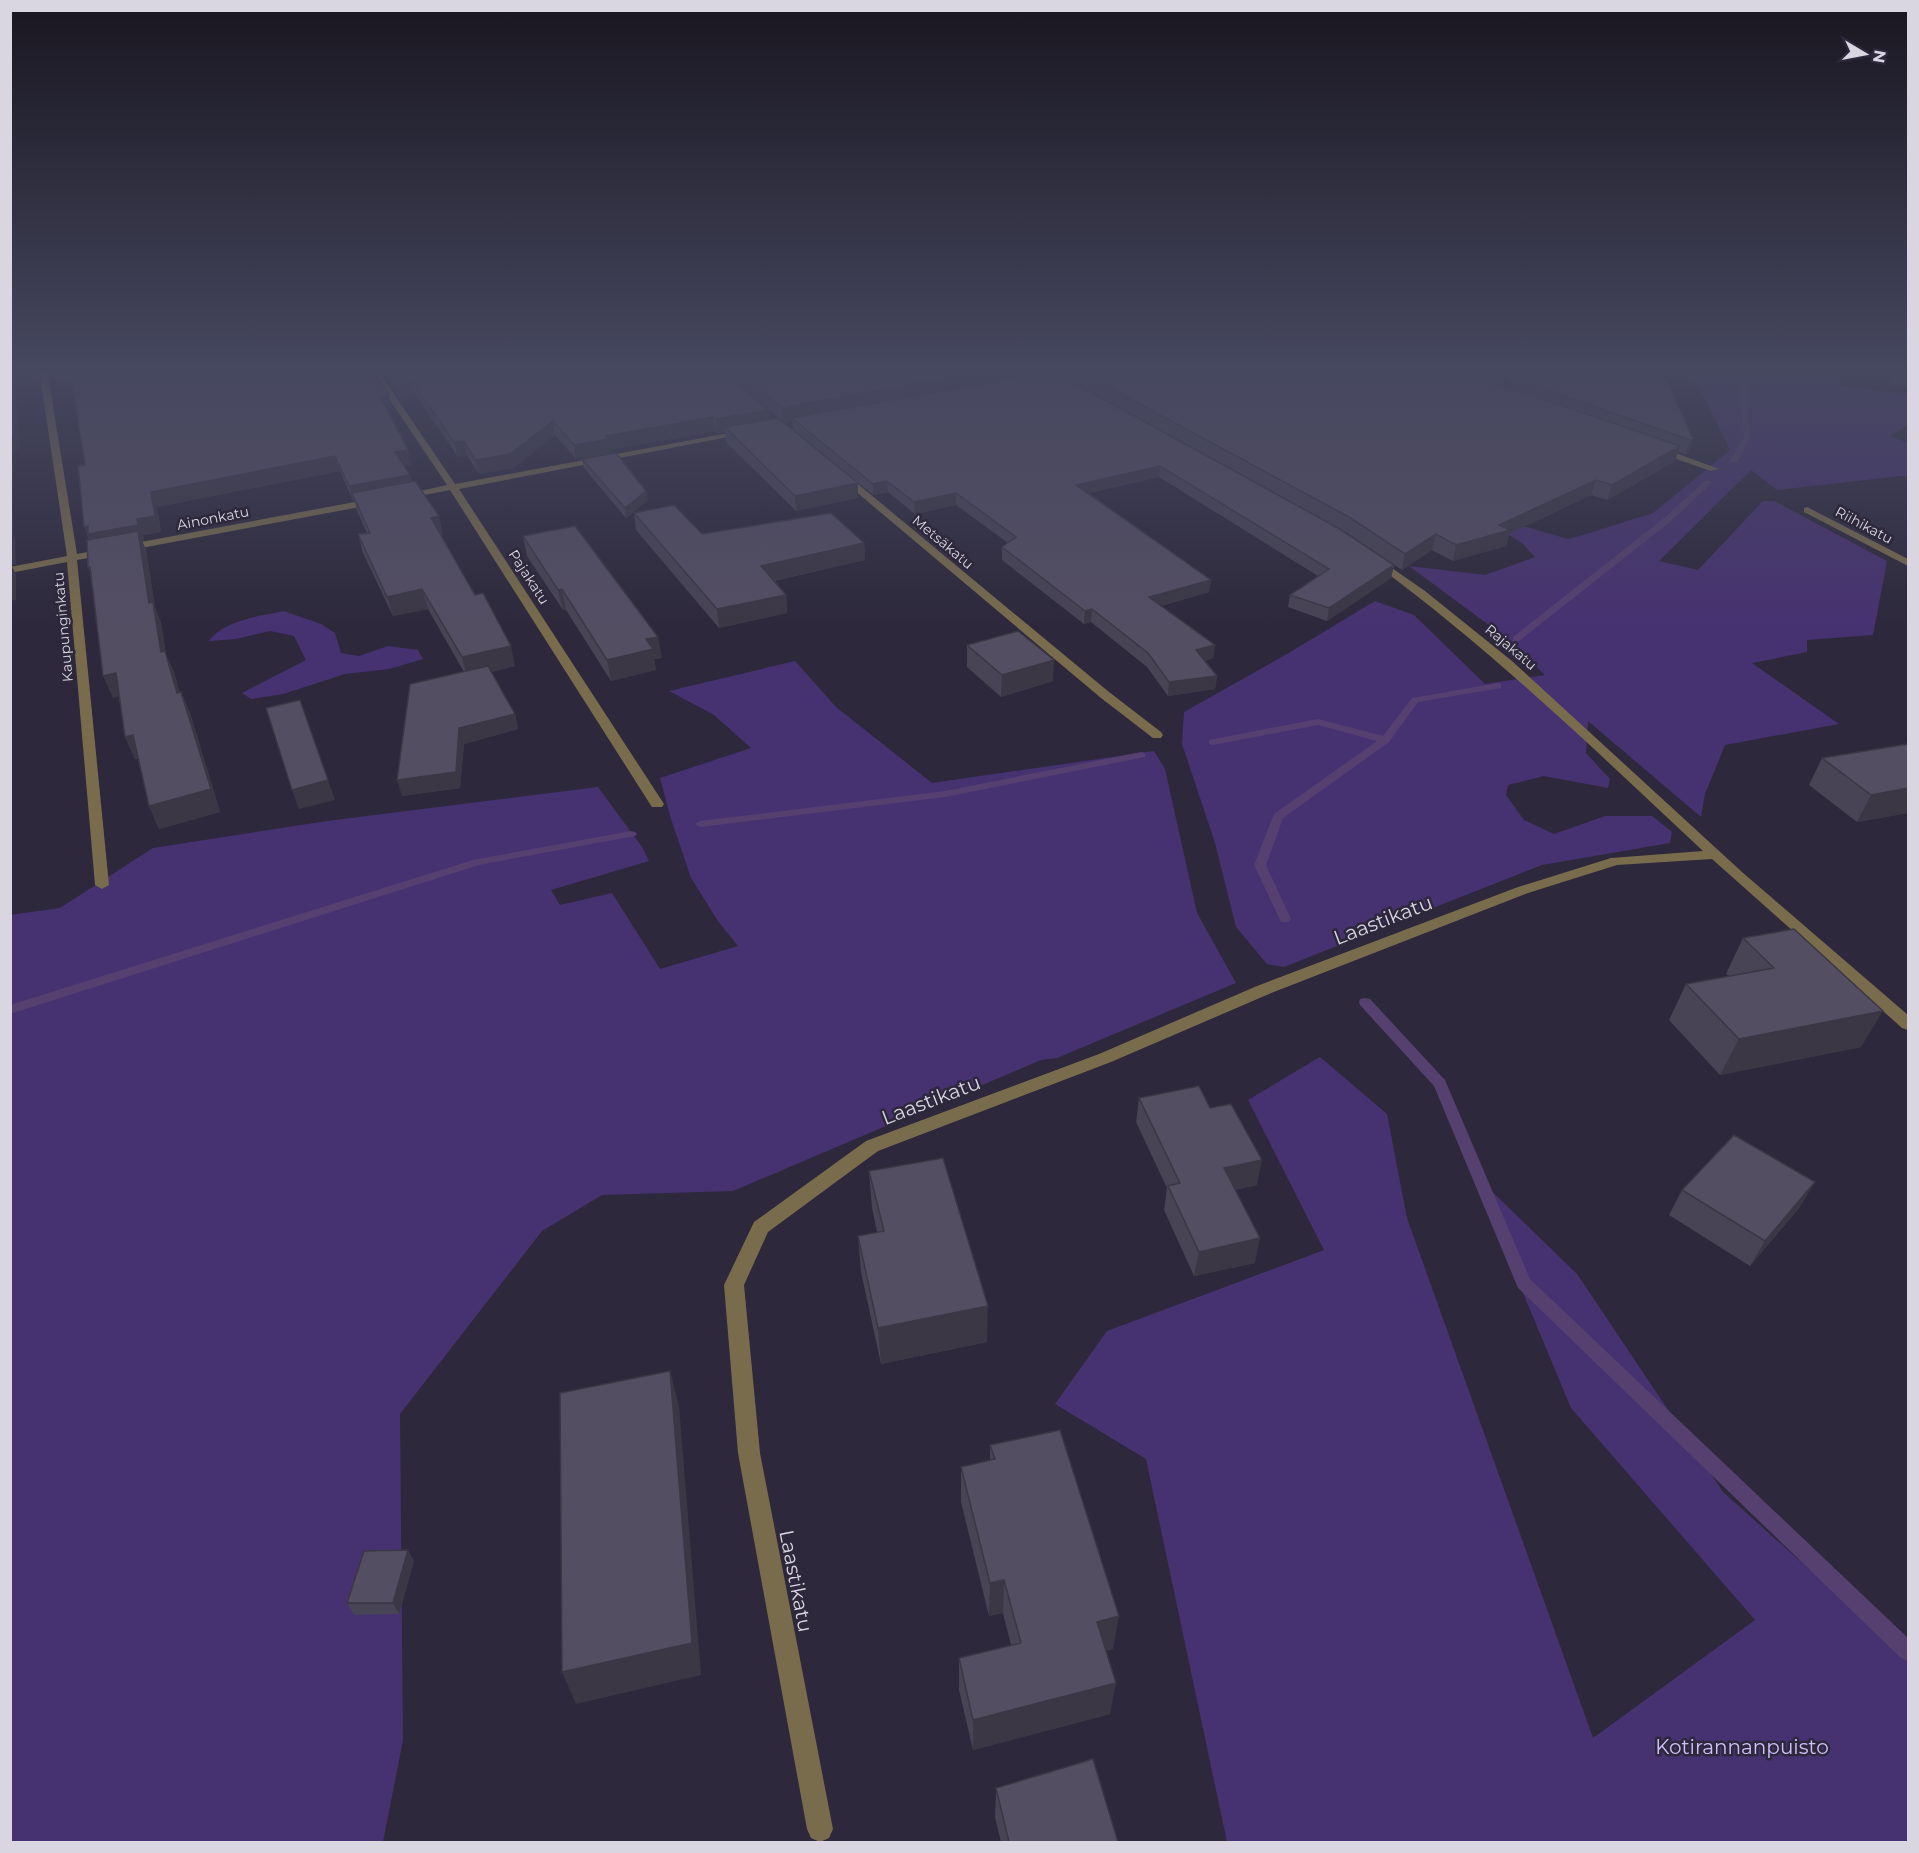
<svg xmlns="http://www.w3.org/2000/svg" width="1919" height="1853" font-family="Montserrat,sans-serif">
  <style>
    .green { fill: #473271 }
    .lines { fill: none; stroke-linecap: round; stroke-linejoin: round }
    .stream { fill: #554070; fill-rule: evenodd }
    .minor { fill: #796c4c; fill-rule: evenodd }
    .wall { fill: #484355; fill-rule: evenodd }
    .shaded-wall { fill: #3b3745 }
    .building { fill: #544e63; stroke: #3b3745; stroke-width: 1.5 }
    .labels { text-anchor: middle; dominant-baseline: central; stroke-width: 5; stroke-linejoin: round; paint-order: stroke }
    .far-street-label { font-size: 14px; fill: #d9d6e2; stroke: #2d283b }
    .near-street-label { font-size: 20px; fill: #d9d6e2; stroke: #2d283b }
    .near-park-label { font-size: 20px; fill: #cfbffb; stroke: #2d283b }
  </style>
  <rect width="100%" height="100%" fill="#2d283b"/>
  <g class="green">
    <polygon points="1687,369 1836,369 1840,386 1908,395 1908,425 1890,436 1908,443 1908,477 1901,476 1777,490 1751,470 1659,561 1698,570 1763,501 1774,501 1887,561 1873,635 1807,640 1807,652 1752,663 1839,724 1725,745 1705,794 1701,817 1588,721 1586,753 1610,779 1608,788 1544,776 1508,785 1506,795 1524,820 1554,834 1605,816 1652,816 1672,832 1670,843 1542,865 1284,967 1267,964 1236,927 1215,843 1182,744 1184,712 1287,654 1375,601 1414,615 1485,684 1545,675 1505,637 1409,566 1485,575 1535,557 1522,543 1486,521 1516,524 1568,539 1583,535 1653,513 1730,450 1694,377"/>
    <path d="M 284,611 L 321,624 L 335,633 L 341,653 L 359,656 L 388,646 L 418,650 L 423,659 L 389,669 L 345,674 L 283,694 L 251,699 L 242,693 L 306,660 L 294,636 L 270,631 L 236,639 L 209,641 C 223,620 261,616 284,611 Z"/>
    <polygon points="795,661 836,707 932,783 1154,751 1165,769 1197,913 1236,983 1057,1058 1041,1060 733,1191 602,1195 542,1231 400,1414 403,1740 383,1842 11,1842 10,915 60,908 153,848 327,821 598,787 642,847 649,861 551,890 560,905 612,893 660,969 738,946 718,921 691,878 671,819 660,778 751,748 714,715 669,691"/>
    <polygon points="1320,1057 1387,1114 1407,1218 1593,1738 1755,1620 1571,1408 1473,1173 1577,1274 1723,1492 1908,1658 1908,1842 1227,1842 1146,1459 1055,1404 1107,1331 1324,1250 1248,1100"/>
  </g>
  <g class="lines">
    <g class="stream">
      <polygon points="1739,369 1745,369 1750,438 1738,461 1734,463 1730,461 1744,438"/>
      <polygon points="1706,480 1713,482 1670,522 1519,641 1513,641 1513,637 1664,518"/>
      <polygon points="1498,683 1501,684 1501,688 1418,702 1389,742 1283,818 1266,865 1291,919 1289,922 1281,922 1254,865 1274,814 1377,741 1318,725 1213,745 1209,744 1209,740 1318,719 1383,736 1412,698"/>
      <polygon points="1141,752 1145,753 1145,757 945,797 700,827 695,824 700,821 945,791"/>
      <polygon points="631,831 635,832 637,834 635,836 479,865 10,1014 10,1005 473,860"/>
      <polygon points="1365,998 1370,999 1445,1080 1530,1279 1908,1638 1908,1661 1901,1658 1518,1288 1434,1086 1360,1005 1359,1002 1360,999"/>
    </g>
    <g class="minor">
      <polygon points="39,369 47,369 77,554 376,498 381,501 376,504 77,560 109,885 102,889 95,885 67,562 10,573 10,567 67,556"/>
      <polygon points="369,369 377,369 455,484 745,430 749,433 459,489 664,804 662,807 652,807 650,804 450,490 403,499 398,496 447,485"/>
      <polygon points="1080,369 1096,369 1040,380 1036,378"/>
      <polygon points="1656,448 1662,448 1719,469 1711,471 1656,452"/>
      <polygon points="841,475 847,475 1109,692 1161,732 1163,735 1161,738 1153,738 1101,698 841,479"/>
      <polygon points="1807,507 1908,559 1908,566 1804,512 1804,508"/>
      <path d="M 1376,557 L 1425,591 L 1512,661 L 1742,872 L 1908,1015 L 1908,1030 L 1902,1028 L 1712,859 L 1617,865 L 1528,893 L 1269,994 L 1111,1062 L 878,1151 L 768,1232 L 744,1285 L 760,1453 L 833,1829 L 829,1838 L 820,1842 L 811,1838 L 807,1829 L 738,1453 L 724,1285 L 754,1222 L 866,1141 L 1099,1054 L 1257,986 L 1518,887 L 1611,858 L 1703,851 C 1596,751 1491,649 1372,562 L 1371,560 Z"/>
    </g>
  </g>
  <g class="wall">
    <polygon points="46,369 372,369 392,407 388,410 412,465 404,466 410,475 412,482 443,535 441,535 515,666 491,672 515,714 518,729 464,744 460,788 402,796 464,672 428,609 393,616 363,553 358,534 367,533 357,511 355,501 353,501 340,471 157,507 161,532 143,535 144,540 142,541 146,550 155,607 161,623 166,655 174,672 179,692 181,692 190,713 220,812 159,829 149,806 138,759 135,759 125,737 119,696 113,698 91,573 88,567 89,540 85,465 71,378 51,380"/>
    <polygon points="380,369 473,369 477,373 769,410 770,419 858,483 858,498 796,511 726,442 725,432 717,433 715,431 610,450 611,453 576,459 555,435 513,468 479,474 467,455 458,457 415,394 402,401"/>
    <path d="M 719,369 L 1662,369 L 1693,439 L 1688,453 L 1685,454 L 1678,452 L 1675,461 L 1607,500 L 1591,495 L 1509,534 L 1506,546 L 1453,561 L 1432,550 L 1402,570 L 1346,532 L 1067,378 L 1068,369 L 1051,371 L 1394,565 L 1391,578 L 1327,621 L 1288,607 L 1290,595 L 1318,576 L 1159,477 L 1089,493 L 1211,580 L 1209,592 L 1161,606 L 1215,645 L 1213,658 L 1205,661 L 1217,676 L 1215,689 L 1168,696 L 1147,667 L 1091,622 L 1084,624 L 1002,560 L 1002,547 L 1008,543 L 956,505 L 915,514 L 888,492 L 873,495 L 793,429 L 792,420 L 784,422 ZM 1505,377 L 1514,389 L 1503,386 Z"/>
    <polygon points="1888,369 1908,369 1908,386 1891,384"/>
    <polygon points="582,459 646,491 648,500 626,518 584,468"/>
    <polygon points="634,513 702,534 864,543 865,560 774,581 786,595 787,613 719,628 636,530"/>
    <polygon points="523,536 662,658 654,659 656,670 611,681 566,610 563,610 527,556"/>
    <polygon points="967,645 1053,681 1001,697 967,667"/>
    <polygon points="1908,744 1908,813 1857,822 1809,785 1822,758"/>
    <polygon points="1743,938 1861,1047 1720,1075 1669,1020 1686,984 1729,976 1726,974"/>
    <polygon points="1139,1098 1210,1108 1257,1185 1235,1190 1255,1263 1194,1276 1164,1210 1167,1188 1136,1122"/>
    <polygon points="869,1171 987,1342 881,1364 861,1272 858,1236 877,1232 872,1208"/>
    <polygon points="1682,1190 1800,1207 1750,1266 1669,1215"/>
    <polygon points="990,1445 1113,1649 1106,1651 1110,1714 973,1750 959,1690 959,1658 1011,1645 1003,1613 989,1616 961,1502 961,1467 990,1460"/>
    <polygon points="414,1561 399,1614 354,1615 347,1603"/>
    <polygon points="996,1788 1118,1842 1001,1842 995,1817"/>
  </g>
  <g class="shaded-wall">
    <polygon points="32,369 37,369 39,382 15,385 20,449 13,450 13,533 15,539 16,564 11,565 16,574 16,600 10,601 10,372"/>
    <polygon points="46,369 71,369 74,377 51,380"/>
    <polygon points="992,369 1068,369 1051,371 792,418 792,420 784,422 782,408"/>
    <polygon points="411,380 415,394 402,401 398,388"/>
    <polygon points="388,393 392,407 385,411 381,398"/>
    <polygon points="769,410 770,424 725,427 725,432 717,433 716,419"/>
    <polygon points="713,417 715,431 610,450 611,453 576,459 574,445 606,436"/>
    <polygon points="553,421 555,435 513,468 479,474 475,460"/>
    <polygon points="1693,439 1688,453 1685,454 1690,440"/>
    <polygon points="464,441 467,455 458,457 454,442"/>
    <polygon points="1680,446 1675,461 1607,500 1612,485"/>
    <polygon points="408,450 412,465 399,467 395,452"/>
    <polygon points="335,456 340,471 157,507 161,532 143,535 144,540 142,541 146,550 155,607 161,623 166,655 174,672 186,714 170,673 90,543 84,527 137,519 151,492"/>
    <polygon points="1160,466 1159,477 1076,496 1076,485"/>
    <polygon points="410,475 414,490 352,493 355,501 353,501 349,486"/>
    <polygon points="1596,480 1591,495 1509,534 1506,546 1453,561 1456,545"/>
    <polygon points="887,481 888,492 873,495 873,484"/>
    <polygon points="858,483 858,498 796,511 795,496"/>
    <polygon points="646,491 648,500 626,518 625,508"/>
    <polygon points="956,493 956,505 915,514 914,502"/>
    <polygon points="439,516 443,535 436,536 431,518"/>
    <polygon points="1436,534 1432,550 1402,570 1405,554"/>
    <polygon points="864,543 865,560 763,583 761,566"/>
    <polygon points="1394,565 1391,578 1327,621 1329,608"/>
    <polygon points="1211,580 1209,592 1148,609 1149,597"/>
    <polygon points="422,589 428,609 393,616 387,597"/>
    <polygon points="562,589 566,610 563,610 558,590"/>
    <polygon points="786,595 787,613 719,628 717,609"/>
    <polygon points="1092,609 1091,622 1084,624 1085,611"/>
    <polygon points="658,637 662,658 654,659 656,670 611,681 607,660 646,639"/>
    <polygon points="1215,645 1213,658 1195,664 1196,650"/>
    <polygon points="511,646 515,666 467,678 462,657"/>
    <polygon points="1054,660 1053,681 1001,697 1002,675"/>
    <polygon points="116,673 125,695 113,698 103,676"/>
    <polygon points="1217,676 1215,689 1168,696 1169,682"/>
    <polygon points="181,692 190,713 220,812 159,829 149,806"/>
    <polygon points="515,714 518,729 464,744 460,788 402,796 397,780 459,728"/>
    <polygon points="307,719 335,800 299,809 292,790"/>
    <polygon points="133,735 143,757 135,759 125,737"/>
    <polygon points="1908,788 1908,813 1857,822 1871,795"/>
    <polygon points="1883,1011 1861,1047 1720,1075 1739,1039"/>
    <polygon points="1262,1160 1257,1185 1219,1193 1224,1168"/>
    <polygon points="1815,1182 1800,1207 1750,1266 1765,1241"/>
    <polygon points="1260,1238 1255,1263 1194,1276 1199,1252"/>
    <polygon points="988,1306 987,1342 881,1364 878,1328"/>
    <polygon points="670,1371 679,1406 701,1675 576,1704 562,1672"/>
    <polygon points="408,1550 414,1561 399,1614 393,1603"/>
    <polygon points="1004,1580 1003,1613 989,1616 990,1583"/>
    <polygon points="1119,1616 1113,1649 1092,1654 1097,1622"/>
    <polygon points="1116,1683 1110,1714 973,1750 973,1720"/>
  </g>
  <g class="building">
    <polygon points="10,369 32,369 10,372"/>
    <polygon points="70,369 372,369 388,393 381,398 408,450 395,452 410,475 349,486 335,456 151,492 155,516 137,519 138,525 88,534 88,526 84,527 78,466 85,465"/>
    <polygon points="385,369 473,369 477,373 504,369 719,369 769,410 716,419 713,417 606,436 608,439 574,445 553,421 510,454 475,460 464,441 454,442 411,380 398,388"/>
    <polygon points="734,369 992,369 782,408"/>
    <polygon points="1075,369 1440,369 1514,389 1680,446 1612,485 1596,480 1499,525 1510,530 1456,545 1436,534 1405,554 1349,517"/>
    <polygon points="1473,369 1499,369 1505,377"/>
    <polygon points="1512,369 1662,369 1693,439 1690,440 1522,381"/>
    <polygon points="1052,371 1338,528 1394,565 1329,608 1290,595 1329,569 1160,466 1076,485 1211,580 1149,597 1215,645 1196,650 1217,676 1169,682 1148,653 1092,609 1085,611 1002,547 1016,537 956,493 914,502 887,481 873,484 792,418"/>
    <polygon points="10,393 14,435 10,435"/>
    <polygon points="778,418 858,483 795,496 725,427"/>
    <polygon points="616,453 646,491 625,508 582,459"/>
    <polygon points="415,481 439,516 431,518 475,595 483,593 511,646 462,657 422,589 387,597 358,534 370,533 352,493"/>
    <polygon points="674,505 702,534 831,513 864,543 761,566 786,595 717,609 634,513"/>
    <polygon points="575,526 658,637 646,639 653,649 607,660 562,589 558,590 523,536"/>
    <polygon points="138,531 149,603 153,602 161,652 165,651 177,693 181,692 211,789 149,806 133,735 125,737 116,673 103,676 90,567 88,567 87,540"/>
    <polygon points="1018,631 1054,660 1002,675 967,645"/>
    <polygon points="488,666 515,714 459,728 456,772 397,780 410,684"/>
    <polygon points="300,700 328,780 292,790 266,708"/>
    <polygon points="1908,744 1908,788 1871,795 1822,758"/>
    <polygon points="1794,929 1883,1011 1739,1039 1686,984 1774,968 1743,938"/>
    <polygon points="1199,1086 1210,1108 1231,1104 1262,1160 1224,1168 1260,1238 1199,1252 1168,1186 1180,1183 1139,1098"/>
    <polygon points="1734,1135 1815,1182 1765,1241 1682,1190"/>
    <polygon points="943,1158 988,1306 878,1328 858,1236 884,1231 869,1171"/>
    <polygon points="670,1371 692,1643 562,1672 560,1393"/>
    <polygon points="1060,1430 1119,1616 1097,1622 1116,1683 973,1720 959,1658 1021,1643 1004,1580 990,1583 961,1467 995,1459 990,1445"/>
    <polygon points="408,1550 393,1603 347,1603 364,1551"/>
    <polygon points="1093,1759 1118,1842 1009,1842 996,1788"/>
  </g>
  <linearGradient id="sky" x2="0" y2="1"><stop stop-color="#191620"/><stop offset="0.59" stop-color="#464860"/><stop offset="1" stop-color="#464860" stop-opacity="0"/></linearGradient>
  <rect width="1919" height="628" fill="url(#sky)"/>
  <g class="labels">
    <g class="far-street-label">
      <text transform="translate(213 518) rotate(-11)">Ainonkatu</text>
      <text transform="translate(1864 525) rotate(28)">Riihikatu</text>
      <text transform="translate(943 542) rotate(40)">Metsäkatu</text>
      <text transform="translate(529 577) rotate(57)">Pajakatu</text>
      <text transform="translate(63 627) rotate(-95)">Kaupunginkatu</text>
      <text transform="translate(1511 647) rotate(40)">Rajakatu</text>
    </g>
    <g class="near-street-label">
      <text transform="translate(1383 920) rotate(-21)">Laastikatu</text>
      <text transform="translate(931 1100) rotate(-21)">Laastikatu</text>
      <text transform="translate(796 1581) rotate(79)">Laastikatu</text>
    </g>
    <g class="near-park-label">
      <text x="1742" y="1747">Kotirannanpuisto</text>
    </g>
  </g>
  <rect width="1919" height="1853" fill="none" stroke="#d9d6e2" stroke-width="24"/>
  <g transform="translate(1865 54) rotate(100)" stroke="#2d283b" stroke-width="4.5" paint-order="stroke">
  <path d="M0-4.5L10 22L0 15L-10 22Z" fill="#d9d6e2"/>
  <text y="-9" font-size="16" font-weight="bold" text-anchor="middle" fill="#d9d6e2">N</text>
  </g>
</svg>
